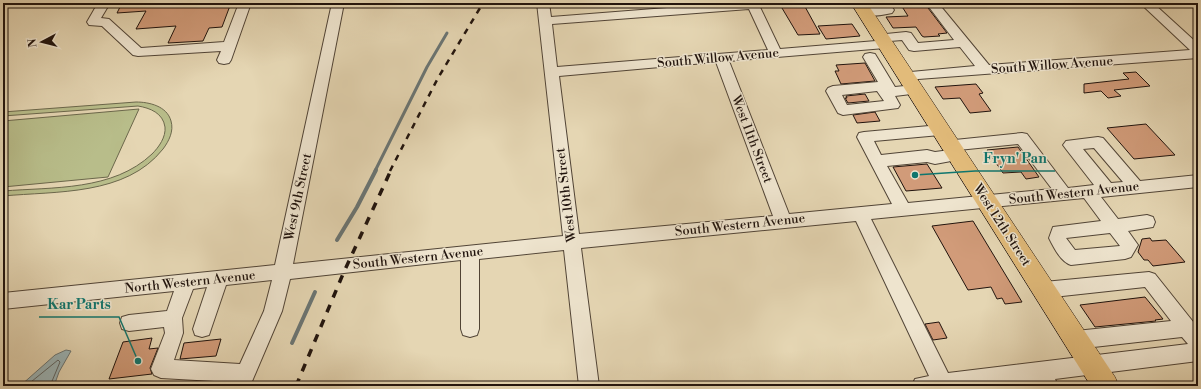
<svg xmlns="http://www.w3.org/2000/svg" width="1201" height="389" font-family="'Libre Bodoni',serif">
  <style>
    .green { fill: #b8bd8a; stroke: #6c684c }
    .water { fill: #9cb6b9; stroke: #6a7574 }
    .lines { fill: none; stroke-linecap: round; stroke-linejoin: round }
    .shore { stroke: #5e6463; stroke-width: 1 }
    .stream-far1 { stroke: #6a7574; stroke-width: 3 }
    .stream { stroke: #6a7574; stroke-width: 4 }
    .building { fill: #d19b79; stroke: #20130d }
    .minor-casing { stroke: #514436; stroke-width: 2 }
    .major-casing { stroke: #20130d; stroke-width: 1 }
    .minor { fill: #eee4ce; fill-rule: evenodd }
    .major { fill: #e2bb7a; fill-rule: evenodd }
    .rail-far1 { stroke: #20130d; stroke-width: 2.5; stroke-dasharray: 6 6; stroke-linecap: butt }
    .rail { stroke: #20130d; stroke-width: 3.5; stroke-dasharray: 8 8; stroke-linecap: butt }
    .labels { text-anchor: middle; dominant-baseline: central; stroke-width: 3; stroke-linejoin: round; paint-order: stroke }
    .street-label { font-size: 13px; fill: #20130d; stroke: #eee4ce }
    .leader { fill: none; stroke: #0f766e; stroke-width: 1.5 }
    .callout-dot { fill: #0f766e; stroke: #eee4ce; stroke-width: 1.5 }
    .callout-label { font-size: 14px; text-anchor: middle; font-weight: bold; fill: #0f766e; stroke: #eee4ce; stroke-width: 3; stroke-linejoin: round; paint-order: stroke }
  </style>
  <rect width="100%" height="100%" fill="#e5d6b3"/>
  <filter id="stains"><feTurbulence type="fractalNoise" baseFrequency=".005" numOctaves="4"/><feColorMatrix values="0 0 0 0 .2 0 0 0 0 .09 0 0 0 0 .02 0 0 0 .5 -.17"/></filter>
  <radialGradient id="worn" r=".72"><stop offset=".6" stop-color="#630" stop-opacity="0"/><stop offset="1" stop-color="#630" stop-opacity=".3"/></radialGradient>
  <g class="green">
    <path d="M 136,102 C 149,102 167,106 171,121 C 174,131 169,141 163,149 C 126,196 56,191 3,196 L 3,191 C 53,187 113,191 152,154 C 159,147 166,137 165,127 C 163,113 150,108 138,106 L 3,116 L 3,112 Z"/>
    <polygon points="139,109 108,177 3,187 3,121"/>
  </g>
  <polygon class="water" points="66,350 71,351 59,372 54,386 20,386 55,355"/>
  <g class="lines">
    <polyline class="shore" points="26,386 58,360 60,362 50,386"/>
    <polyline class="stream-far1" points="375,171 427,67 447,33"/>
    <g class="stream">
      <polyline points="337,240 357,207 376,170"/>
      <polyline points="292,343 315,292"/>
    </g>
  </g>
  <g class="building">
    <polygon points="122,3 231,3 222,27 209,28 203,41 168,43 176,26 136,29 146,11 117,13"/>
    <polygon points="779,3 803,3 820,34 798,35"/>
    <polygon points="925,4 947,33 938,34 940,36 924,37 922,36 916,27 893,28 886,17 908,16 901,5"/>
    <polygon points="852,24 860,36 826,39 818,26"/>
    <polygon points="865,63 875,81 841,84 835,71 839,71 836,65"/>
    <polygon points="1136,72 1150,86 1114,90 1121,96 1108,98 1101,91 1084,93 1084,84 1129,79 1123,73"/>
    <polygon points="976,84 983,93 979,94 991,111 970,113 960,98 943,99 935,87"/>
    <polygon points="865,94 869,101 848,103 845,98 847,98 846,96"/>
    <polygon points="875,112 880,121 857,123 853,115"/>
    <polygon points="1146,124 1175,155 1134,159 1107,128"/>
    <polygon points="1018,147 1039,177 1026,179 1021,172 1003,173 987,150"/>
    <polygon points="927,164 942,188 906,191 893,167"/>
    <polygon points="973,221 1022,302 1005,304 1002,298 997,299 991,287 968,290 932,226"/>
    <polygon points="1150,238 1152,241 1166,240 1185,262 1153,266 1148,260 1144,260 1138,252 1142,239"/>
    <polygon points="1145,297 1163,319 1155,320 1156,321 1095,327 1080,305"/>
    <polygon points="939,322 947,338 933,340 925,324"/>
    <polygon points="152,338 149,349 158,348 150,368 152,374 109,379 123,342"/>
    <polygon points="221,339 216,356 180,359 184,343"/>
  </g>
  <g class="lines">
    <defs>
      <g id="minor">
        <polygon points="3,3 11,3 9,6 3,7"/>
        <polygon points="98,3 110,3 101,18 109,19 141,48 224,42 239,3 251,3 231,60 229,63 224,64 219,63 217,60 221,51 138,56 133,55 102,26 89,25 87,22"/>
        <path d="M 332,3 L 344,3 L 293,264 L 563,236 L 537,3 L 549,3 L 551,17 L 731,3 L 758,3 L 780,49 L 876,41 L 875,38 L 876,35 L 906,32 L 911,33 L 918,43 L 954,40 L 926,3 L 938,3 L 989,65 L 1190,50 L 1140,3 L 1153,3 L 1198,44 L 1198,58 L 905,80 L 900,79 L 898,76 L 900,73 L 975,66 L 960,47 L 914,51 L 909,50 L 902,40 L 890,41 L 891,44 L 890,47 L 885,48 L 729,61 L 789,214 L 892,204 L 857,137 L 859,133 L 864,132 L 940,125 L 945,126 L 947,130 L 945,134 L 940,135 L 874,141 L 881,155 L 927,150 L 935,152 L 950,150 L 945,149 L 942,145 L 945,141 L 1022,133 L 1027,134 L 1068,188 L 1094,185 L 1066,149 L 1063,145 L 1066,141 L 1098,137 L 1103,138 L 1140,181 L 1198,175 L 1198,187 L 1101,197 L 1118,219 L 1147,215 L 1153,217 L 1155,222 L 1153,227 L 1128,231 L 1138,245 L 1131,257 L 1125,259 L 1071,265 C 1061,262 1054,248 1049,238 L 1053,227 L 1101,221 L 1084,198 L 871,219 L 948,373 L 1188,344 L 1182,337 L 1076,349 L 1069,346 L 1067,340 L 1069,334 L 1076,331 L 1171,321 L 1145,287 L 1044,298 L 1038,295 L 1035,290 L 1038,285 L 1044,282 L 1149,272 L 1155,274 L 1198,328 L 1198,361 L 1055,379 L 1058,386 L 1038,386 L 1035,381 L 997,386 L 912,386 L 915,379 L 929,376 L 856,221 L 581,248 L 599,386 L 579,386 L 564,250 L 479,259 L 479,329 L 477,335 L 470,337 L 463,335 L 461,329 L 461,260 L 290,279 L 282,311 L 250,386 L 230,386 L 232,382 L 161,378 L 154,375 L 151,369 L 165,333 L 164,327 L 129,331 L 122,329 L 120,323 L 122,317 L 129,315 L 167,311 L 174,291 L 3,309 L 3,293 L 275,265 ZM 749,9 L 768,50 L 557,67 L 552,24 ZM 716,62 L 773,216 L 579,234 L 559,76 ZM 1018,144 L 1052,189 L 908,203 L 887,166 L 927,162 L 935,164 L 962,159 L 965,155 L 962,151 L 958,150 ZM 1094,148 L 1123,182 L 1111,183 L 1083,149 ZM 1110,233 L 1120,246 L 1075,250 L 1066,238 ZM 272,280 L 264,311 L 240,364 L 174,360 L 183,333 L 182,318 L 193,289 L 207,287 L 193,329 L 195,335 L 202,337 L 209,335 L 211,329 L 226,285 Z"/>
        <path d="M 876,3 L 889,3 L 894,10 L 892,13 C 883,15 870,17 861,15 L 859,12 L 861,9 L 879,7 Z"/>
        <path d="M 870,53 L 875,54 L 895,87 L 914,85 L 919,87 L 921,90 L 919,93 L 895,96 L 900,105 L 898,108 L 843,115 L 838,113 L 826,91 L 828,88 L 833,86 L 878,82 L 863,57 L 865,54 ZM 877,91 L 884,101 L 847,105 L 842,95 Z"/>
      </g>
      <polygon id="major" points="851,3 867,3 1115,377 1119,386 1091,386"/>
    </defs>
    <use href="#minor" class="minor-casing"/>
    <use href="#major" class="major-casing"/>
    <use href="#minor" class="minor"/>
    <use href="#major" class="major"/>
    <polyline class="rail-far1" points="390,171 438,78 483,3"/>
    <polyline class="rail" points="296,386 343,274 391,170"/>
  </g>
  <g class="labels">
    <g class="street-label">
      <text transform="translate(718 58) rotate(-5)">South Willow Avenue</text>
      <text transform="translate(1052 65) rotate(-4)">South Willow Avenue</text>
      <text transform="translate(752 139) rotate(69)">West 11th Street</text>
      <text transform="translate(1074 193) rotate(-6)">South Western Avenue</text>
      <text transform="translate(566 195) rotate(-97)">West 10th Street</text>
      <text transform="translate(298 197) rotate(-78)">West 9th Street</text>
      <text transform="translate(740 225) rotate(-6)">South Western Avenue</text>
      <text transform="translate(1002 225) rotate(57)">West 12th Street</text>
      <text transform="translate(418 258) rotate(-6)">South Western Avenue</text>
      <text transform="translate(190 282) rotate(-6)">North Western Avenue</text>
    </g>
  </g>
  <path class="leader" d="M915 175L975 171H1055M138 361L119 317H39"/>
  <g class="callout-dot">
    <circle cx="915" cy="175" r="4"/>
    <circle cx="138" cy="361" r="4"/>
  </g>
  <g class="callout-label">
    <text x="1015" y="163">Fryn' Pan</text>
    <text x="79" y="309">Kar Parts</text>
  </g>
  <rect width="1201" height="389" fill="none" stroke="#e5d6b3" stroke-width="16"/>
  <rect x="4" y="4" width="1193" height="381" fill="none" stroke="#20130d" stroke-width="2"/>
  <rect x="8" y="8" width="1185" height="373" fill="none" stroke="#20130d"/>
  <g transform="translate(42 42) rotate(263)" stroke="#eee4ce" stroke-width="3" paint-order="stroke">
  <path d="M0-3L7 15L0 10L-7 15Z" fill="#20130d"/>
  <text y="-6" font-size="11" font-weight="bold" text-anchor="middle" fill="#20130d">N</text>
  </g>
  <rect width="100%" height="100%" filter="url(#stains)"/>
  <rect width="100%" height="100%" fill="url(#worn)"/>
</svg>
